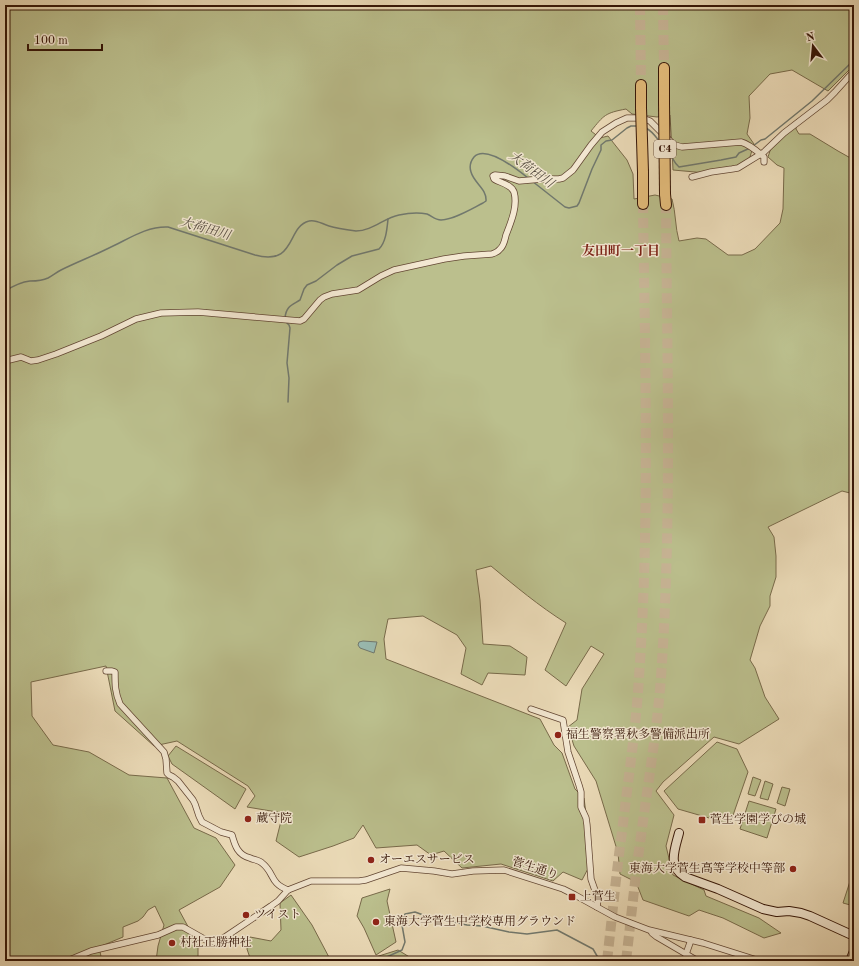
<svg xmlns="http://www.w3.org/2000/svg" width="859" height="966" font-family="'Old Standard TT','Noto Serif JP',serif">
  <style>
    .green { fill: #bbbf8d; stroke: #786a4a }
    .water { fill: #99bbb2; stroke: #71786d }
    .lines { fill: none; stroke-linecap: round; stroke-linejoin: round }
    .stream { stroke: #71786d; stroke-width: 1.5 }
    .highway-tunnel { stroke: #c7b495; stroke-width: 10; stroke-dasharray: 10 5; stroke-linecap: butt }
    .street-casing { stroke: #624633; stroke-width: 7 }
    .secondary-casing { stroke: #341406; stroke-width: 10 }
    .highway-casing { stroke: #341406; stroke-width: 12 }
    .street { stroke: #f3e8d2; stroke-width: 5.5 }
    .secondary { stroke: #f3e8d2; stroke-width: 8 }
    .highway { stroke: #e6be7c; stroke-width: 10 }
    .highway-bridge-casing { stroke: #341406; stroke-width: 12; stroke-linecap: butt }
    .highway-bridge { stroke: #e6be7c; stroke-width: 10 }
    .poi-dot { fill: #8f2418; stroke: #f3e8d2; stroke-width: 1.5 }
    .labels { text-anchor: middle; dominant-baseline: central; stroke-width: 3; stroke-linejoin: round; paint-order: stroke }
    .shield { fill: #f3e8d2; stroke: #6d5443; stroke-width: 1 }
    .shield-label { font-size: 11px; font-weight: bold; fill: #341406 }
    .poi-label { font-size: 12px; fill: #341406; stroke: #f3e8d2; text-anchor: start }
    .street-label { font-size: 12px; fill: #341406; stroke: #f3e8d2 }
    .water-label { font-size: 13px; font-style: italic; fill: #574e42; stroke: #f3e8d2 }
    .neighbourhood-label { font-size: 13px; font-weight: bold; fill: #7a1f14; stroke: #f3e8d2 }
  </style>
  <rect width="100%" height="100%" fill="#ecdcb9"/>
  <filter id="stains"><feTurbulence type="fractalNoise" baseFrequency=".005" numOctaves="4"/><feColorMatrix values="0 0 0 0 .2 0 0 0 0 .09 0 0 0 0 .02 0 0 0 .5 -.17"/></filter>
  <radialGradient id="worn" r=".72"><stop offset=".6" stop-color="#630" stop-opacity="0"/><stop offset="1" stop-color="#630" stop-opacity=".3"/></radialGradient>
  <g class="green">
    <path d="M 5,5 L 854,5 L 854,65 L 828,91 L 792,70 L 770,74 L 749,96 L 750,118 L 747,134 L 754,144 L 749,160 L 736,167 L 706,173 L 673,170 L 672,149 L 670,115 L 657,117 L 632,114 L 626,109 C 605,113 604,115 591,131 L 600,138 L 608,136 L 627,160 L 633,174 L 634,199 L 655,195 L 672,199 C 676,213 675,227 679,241 L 697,238 L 706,239 L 728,255 L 742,255 L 755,249 L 780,223 L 783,209 L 784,168 L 777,165 L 768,157 L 773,142 L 797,119 L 796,129 L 799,134 L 810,134 L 838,151 L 854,160 L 854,494 L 842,491 L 768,527 L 774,537 L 776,556 L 776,577 L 770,596 L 770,606 L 760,626 L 750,660 L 755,668 L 765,697 L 779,719 L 739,744 L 714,737 L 663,782 L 656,791 L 674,815 L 666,846 L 673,875 L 704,890 L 706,896 L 759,918 L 781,933 L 764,938 L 723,918 L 699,910 L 689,916 L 643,900 L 636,882 L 620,874 L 618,853 L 596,781 L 574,746 L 568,727 L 577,720 L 582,689 L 604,654 L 591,646 L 566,686 L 545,670 L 566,623 C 539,606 515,586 491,566 L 476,570 L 480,600 L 483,644 L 510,646 L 527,657 L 525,675 L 488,673 L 482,685 L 461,674 L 466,648 L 457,635 L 423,616 L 388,619 L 384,639 L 386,659 L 540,719 L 554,745 L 562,753 L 575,789 L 584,798 L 592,861 L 582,880 L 563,872 L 553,881 L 501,864 L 462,868 L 444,851 L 431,855 L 417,845 L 376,848 L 363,825 L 354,838 L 333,846 L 299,857 L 276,841 L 283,813 L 247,807 L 255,796 L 248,786 L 177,741 L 154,746 L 115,711 L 106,666 L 31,682 L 32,716 L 53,745 L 89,752 L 129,775 L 167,778 L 194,828 L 216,838 L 235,865 L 220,887 L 179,910 L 198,945 L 198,959 L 173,961 L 156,961 L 158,946 L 164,925 L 155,906 L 148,910 L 143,917 L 138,921 L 123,927 L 123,937 L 99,947 L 102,961 L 56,961 L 55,959 L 52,961 L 5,961 Z"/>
    <polygon points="717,742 737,749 748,772 730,824 678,809 664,791"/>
    <polygon points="176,746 246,789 235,809 172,764 168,756"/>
    <polygon points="753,777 761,780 755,796 748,794"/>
    <polygon points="765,781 773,784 768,800 760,798"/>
    <polygon points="782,787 790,789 785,806 777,803"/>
    <polygon points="749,801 776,809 767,838 740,829"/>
    <polygon points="854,869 854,906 843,903"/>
    <polygon points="390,889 387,901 396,942 376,955 364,928 357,916 362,898"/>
    <polygon points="291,895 312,925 331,961 251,961 247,949 250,937 271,941 281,930 280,903"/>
    <polygon points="398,950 416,961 356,961 366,960"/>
  </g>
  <polygon class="water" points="363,641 377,642 374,653 360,648 358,645 359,642"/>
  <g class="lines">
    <g class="stream">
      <path d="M 646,128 C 652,131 656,137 660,142"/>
      <polyline points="753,146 761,140 765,139 812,101 854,60"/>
      <path d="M 669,153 C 673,158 674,163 679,167 L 721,160 L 736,157 L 739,153 L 750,148"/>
      <polyline points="532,181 565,207 569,208 577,206 579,203 592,169 601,150 601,145 606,141 612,140 627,128 631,126 639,126"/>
      <path d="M 5,291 C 13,286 21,282 30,281 C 37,281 42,281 48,278 C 53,275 57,272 61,270 C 77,262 93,256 109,248 C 127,240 146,226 168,227 L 255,255 C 297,266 286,227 309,221 C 316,219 322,224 329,226 C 336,228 349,230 356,231 C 372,231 384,218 399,215 C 408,213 418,212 427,214 C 432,216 435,220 441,220 C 455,219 471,209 483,203 L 486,201 C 487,189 474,183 471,172 C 469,166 470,162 474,157 C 486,144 518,170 528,178"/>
      <path d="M 285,318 C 286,306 292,305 300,300 L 304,289 L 307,285 L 316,281 L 337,265 L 352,256 L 379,249 C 386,242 387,229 388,219"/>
      <polyline points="286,322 289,325 290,328 287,363 289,378 288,402"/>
      <polyline points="378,961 402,950 405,942 402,925 405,914 415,912 426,916 467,925 482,926 509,932 527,934 557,930 593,949 600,961"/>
    </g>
    <g class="highway-tunnel">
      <polyline points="640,5 641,85"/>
      <polyline points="663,5 664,68"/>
      <path d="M 607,961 C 612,918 616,875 622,832 C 628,780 636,729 639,677 C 650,519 645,361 643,204"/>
      <path d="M 626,961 C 631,919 635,878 641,836 C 648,783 657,731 661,677 C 672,520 667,362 666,205"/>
    </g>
    <defs>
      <g id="street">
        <polyline points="692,177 711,172 732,169 738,168 764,152 784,133 827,100 835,92 854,71"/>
        <path d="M 5,361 L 21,357 L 31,361 L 38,360 L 56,354 L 101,336 L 136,319 L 161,313 L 198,312 L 300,321 L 304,319 L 320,300 L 324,297 L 332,294 L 358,290 L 381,276 L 394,270 L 444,259 L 464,256 L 492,254 C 495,253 498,252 500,249 C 504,246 505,239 506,235 C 511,222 518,206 514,192 C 511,184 500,183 494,179 L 493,176 L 495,175 L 505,176 L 519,181 L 542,179 L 559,179 L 563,178 L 573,170 L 591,145 L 602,132 L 616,123 L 627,118 L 642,118 L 650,121 L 672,143 L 675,145 L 682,147 L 741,142 C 749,144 757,151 764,157 L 764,162"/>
        <path d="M 106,671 L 112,671 L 115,672 C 115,685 115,692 120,704 L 164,752 L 166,759 L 167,773 L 169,775 L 173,777 L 178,781 L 193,800 L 195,804 L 199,816 L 202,822 L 221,832 L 232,835 C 235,846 238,855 250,858 C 254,860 259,860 262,863 C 275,873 269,883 288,890"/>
        <polyline points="531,709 563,720 568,752 579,785 581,792 581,807 586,818 587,825 591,879 598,899 597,907"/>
        <polyline points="652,933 657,937 698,961"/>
        <polyline points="686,954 691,940"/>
        <polyline points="67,961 91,951 158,935 176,927 183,927 206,940 215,942 222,939 271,906 278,901 288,890 311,881 359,881 366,880 401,868 434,871 452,874 473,871 504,870 563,889 575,895 615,917 649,930 703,943 760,961"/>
      </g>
      <g id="secondary">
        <path d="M 679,833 C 675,849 667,866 685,877 L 718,889 L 763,909 L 777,912 L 789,911 L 801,913 L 810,916 L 854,936"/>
        <polyline points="850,961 854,951"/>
      </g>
      <g id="highway">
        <polyline points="664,68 664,103"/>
        <polyline points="641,85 641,108"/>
        <polyline points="643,172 643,204"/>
        <polyline points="665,194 666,205"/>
      </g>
    </defs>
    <use href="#street" class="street-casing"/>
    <use href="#secondary" class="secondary-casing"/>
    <use href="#highway" class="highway-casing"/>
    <use href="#street" class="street"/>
    <use href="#secondary" class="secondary"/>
    <use href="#highway" class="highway"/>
    <defs>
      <g id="highway-bridge">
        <polyline points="664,103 665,194"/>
        <polyline points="641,108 643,172"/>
      </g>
    </defs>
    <use href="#highway-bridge" class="highway-bridge-casing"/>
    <use href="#highway-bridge" class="highway-bridge"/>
  </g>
  <g class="poi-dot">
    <circle cx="558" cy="735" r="4"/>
    <circle cx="248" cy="819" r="4"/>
    <rect x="698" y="816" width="8" height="8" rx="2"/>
    <circle cx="371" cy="860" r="4"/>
    <circle cx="793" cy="869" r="4"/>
    <rect x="568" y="893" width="8" height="8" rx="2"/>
    <circle cx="246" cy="915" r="4"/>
    <circle cx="376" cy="922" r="4"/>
    <circle cx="172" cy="943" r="4"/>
  </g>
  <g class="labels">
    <rect class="shield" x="654" y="140" width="22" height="18" rx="3"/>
    <g class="shield-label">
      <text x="665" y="149">C4</text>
    </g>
    <g class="poi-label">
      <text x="566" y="735">福生警察署秋多警備派出所</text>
      <text x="256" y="819">蔵守院</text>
      <text x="710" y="820">菅生学園学びの城</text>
      <text x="379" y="860">オーエスサービス</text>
      <text x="785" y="869" text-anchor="end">東海大学菅生高等学校中等部</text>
      <text x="580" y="897">上菅生</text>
      <text x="254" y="915">ツイスト</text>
      <text x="384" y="922">東海大学菅生中学校専用グラウンド</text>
      <text x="180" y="943">村社正勝神社</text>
    </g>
    <g class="street-label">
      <text transform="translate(535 869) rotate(18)">菅生通り</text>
    </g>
    <g class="water-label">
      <text transform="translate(531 170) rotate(36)">大荷田川</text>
      <text transform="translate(205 229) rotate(16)">大荷田川</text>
    </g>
    <g class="neighbourhood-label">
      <text x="621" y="251">友田町一丁目</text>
    </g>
  </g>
  <rect width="859" height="966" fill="none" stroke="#ecdcb9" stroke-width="20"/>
  <rect x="6" y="6" width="847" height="954" fill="none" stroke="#341406" stroke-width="2"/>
  <rect x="10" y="10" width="839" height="946" fill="none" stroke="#341406"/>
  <g transform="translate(813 46) rotate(344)" stroke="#f3e8d2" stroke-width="3" paint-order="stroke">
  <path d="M0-3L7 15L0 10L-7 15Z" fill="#341406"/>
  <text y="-6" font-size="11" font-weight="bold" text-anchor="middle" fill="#341406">N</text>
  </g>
  <path d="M28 44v6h74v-6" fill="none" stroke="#341406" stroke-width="2"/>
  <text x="34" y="44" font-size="12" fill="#341406" stroke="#f3e8d2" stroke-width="3" paint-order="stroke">100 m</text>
  <rect width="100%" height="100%" filter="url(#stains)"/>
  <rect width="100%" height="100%" fill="url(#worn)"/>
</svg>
